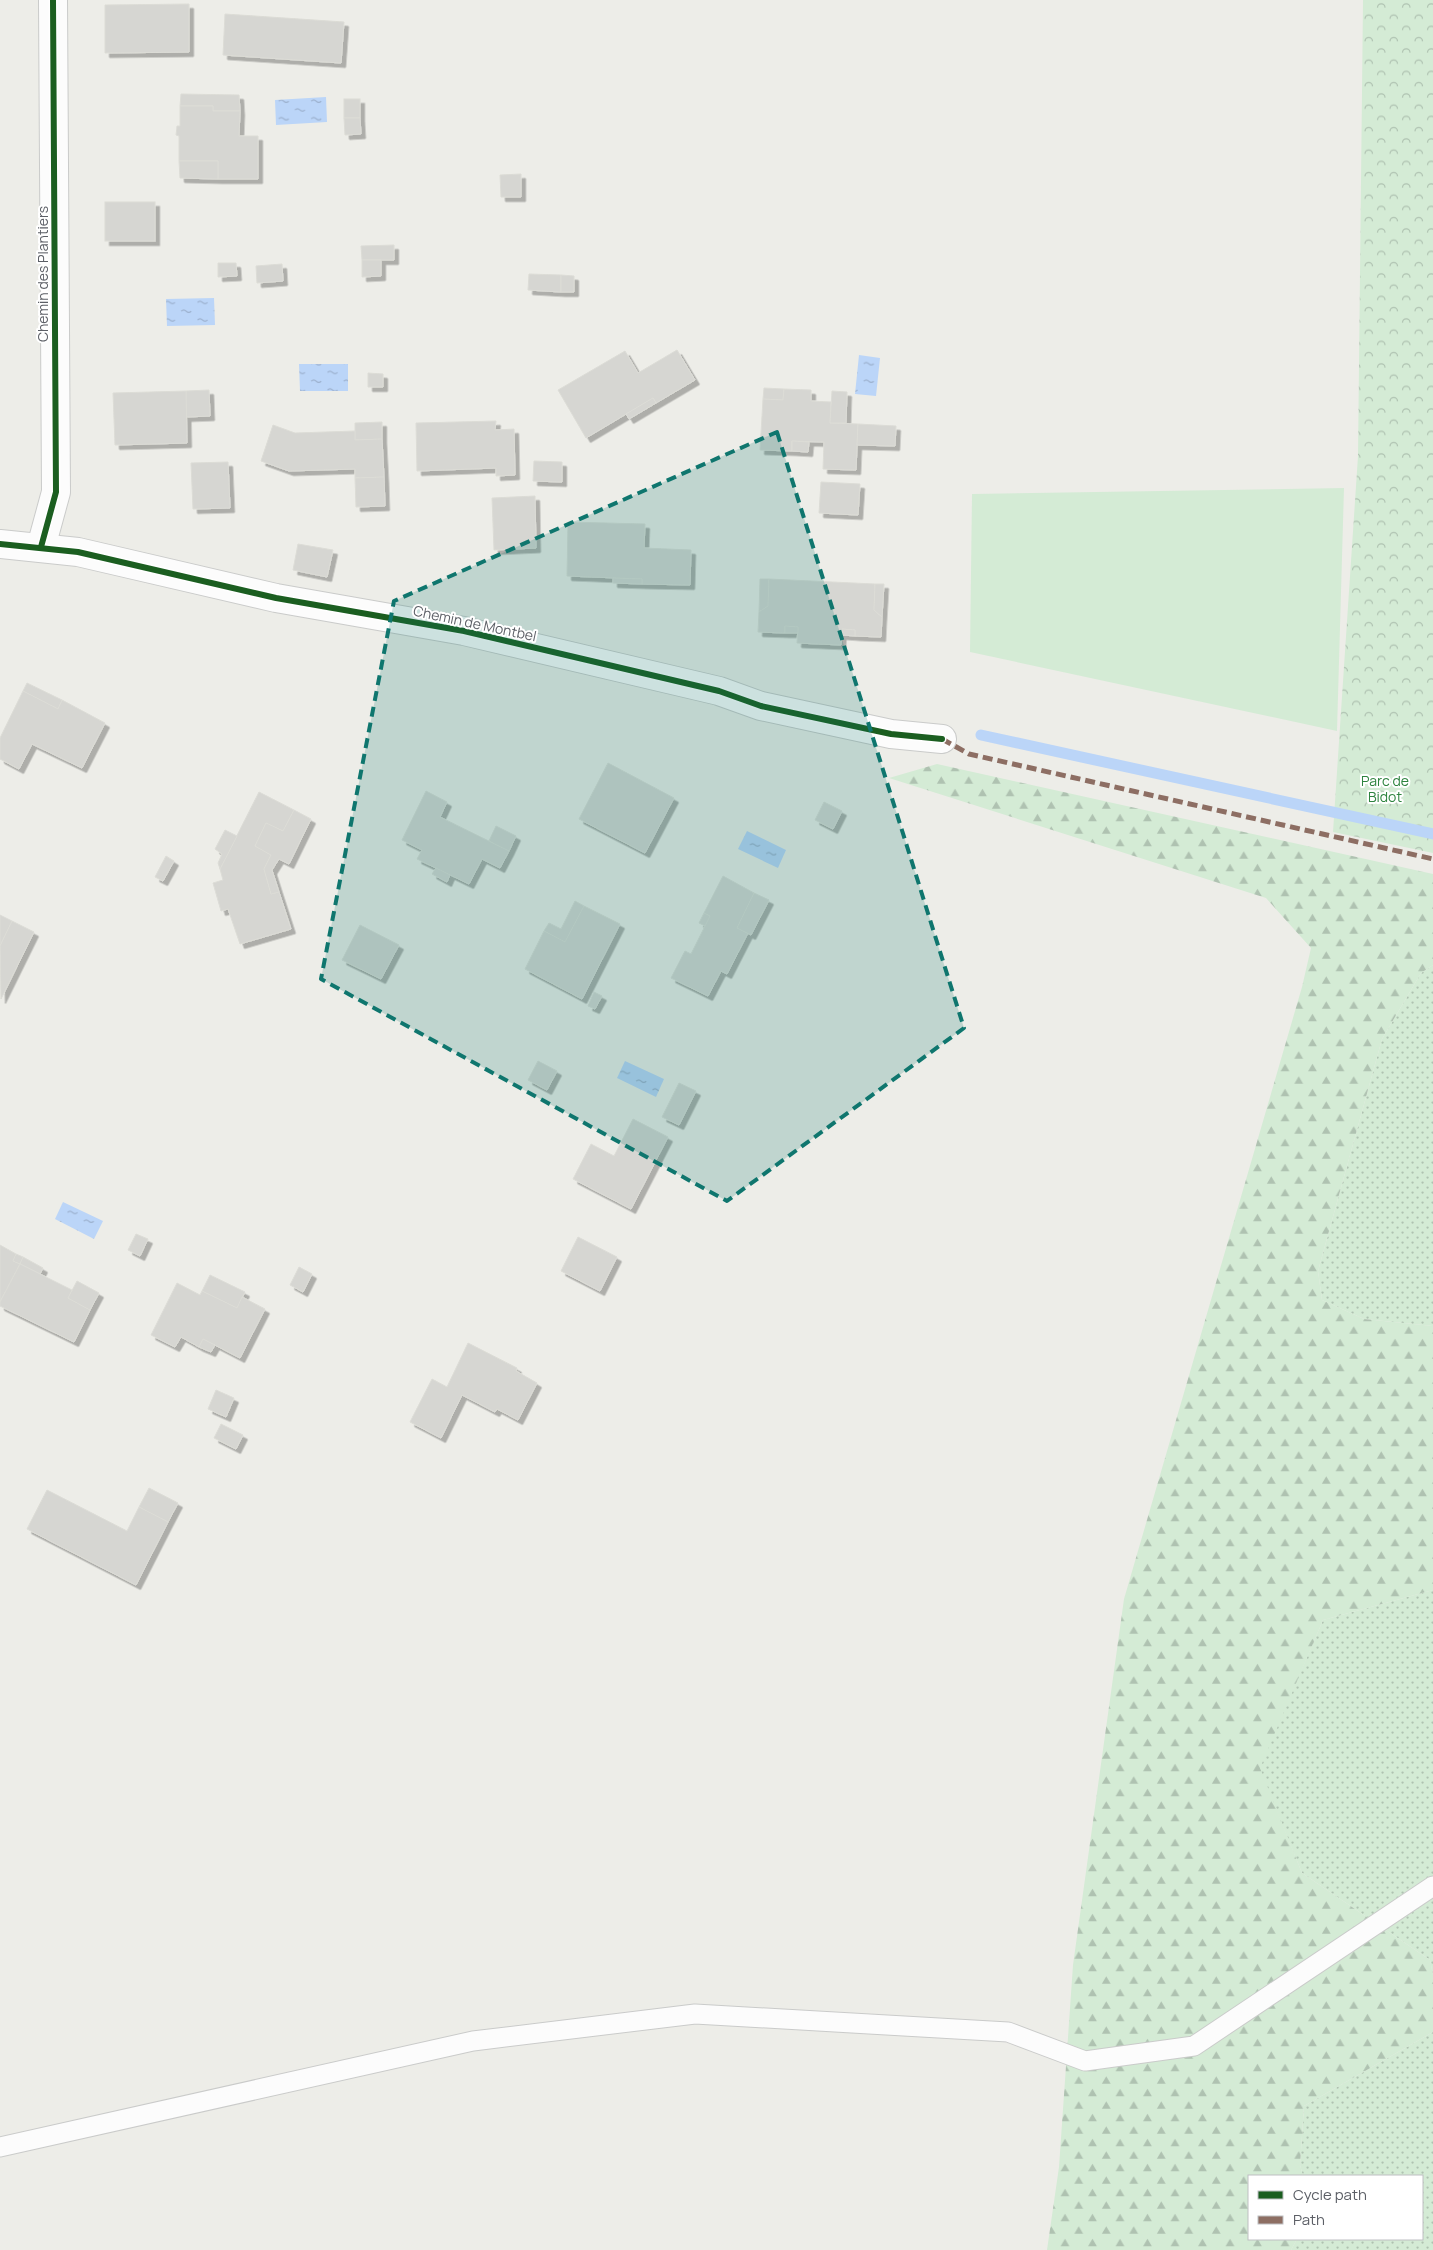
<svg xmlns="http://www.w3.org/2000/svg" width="1433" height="2250" font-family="Manrope,sans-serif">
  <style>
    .grass { fill: url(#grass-dots) }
    .forest { fill: url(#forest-firs) }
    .park { fill: url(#park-crowns) }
    .garden { fill: #d4ebd5 }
    .water { fill: url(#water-ripples) }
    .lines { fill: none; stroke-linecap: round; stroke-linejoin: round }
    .stream { stroke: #bbd5f8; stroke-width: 11 }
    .building { fill: #d6d6d2; stroke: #dcdcd6; filter: url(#shadow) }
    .service-casing { stroke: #cacbca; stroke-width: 21 }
    .minor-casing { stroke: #cacbca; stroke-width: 30 }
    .service { stroke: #fcfcfc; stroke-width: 19 }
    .minor { stroke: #fcfcfc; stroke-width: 28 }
    .quiet { stroke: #8d6e63; stroke-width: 5; stroke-dasharray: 10 5; stroke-linecap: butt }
    .cycleway-casing { stroke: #fff; stroke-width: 9 }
    .cycleway { stroke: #1b5e20; stroke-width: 6 }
    .marked { fill: #0f766e; fill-opacity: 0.2; stroke: #0f766e; stroke-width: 4; stroke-dasharray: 10 6; stroke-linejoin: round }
    .labels { text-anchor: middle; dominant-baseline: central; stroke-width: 4; stroke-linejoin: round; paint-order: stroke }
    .street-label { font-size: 14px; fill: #5c5f66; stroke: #fff }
    .park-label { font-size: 14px; fill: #2e843f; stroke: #fff }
  </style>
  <defs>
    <pattern id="grass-dots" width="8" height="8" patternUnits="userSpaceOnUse" patternTransform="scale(1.25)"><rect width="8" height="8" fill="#d4ebd5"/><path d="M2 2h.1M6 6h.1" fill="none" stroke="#afc2b1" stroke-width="1.8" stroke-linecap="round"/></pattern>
    <pattern id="forest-firs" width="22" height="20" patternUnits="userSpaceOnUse" patternTransform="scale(1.25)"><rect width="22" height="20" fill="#d4ebd5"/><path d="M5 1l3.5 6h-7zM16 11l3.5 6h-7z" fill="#afc2b1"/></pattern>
    <pattern id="park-crowns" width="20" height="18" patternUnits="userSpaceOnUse" patternTransform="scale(1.25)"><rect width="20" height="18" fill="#d4ebd5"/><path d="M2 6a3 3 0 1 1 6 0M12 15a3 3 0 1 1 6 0" fill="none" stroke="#afc2b1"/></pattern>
    <pattern id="water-ripples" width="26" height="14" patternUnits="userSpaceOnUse" patternTransform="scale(1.25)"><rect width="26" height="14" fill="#bbd5f8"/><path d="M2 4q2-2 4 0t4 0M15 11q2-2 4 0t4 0" fill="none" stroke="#9bb0cd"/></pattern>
    <filter id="shadow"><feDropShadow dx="4.5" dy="4.5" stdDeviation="0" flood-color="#0004"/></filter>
  </defs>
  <rect width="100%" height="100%" fill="#edede8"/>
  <g class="grass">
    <polygon points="1433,965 1433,1326 1364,1319 1322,1300 1318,1271 1382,1039 1421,973"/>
    <polygon points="1433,1590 1433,1975 1430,1960 1302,1873 1259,1768 1323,1620"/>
    <polygon points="1433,2032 1433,2250 1291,2250 1297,2239 1422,2239 1422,2176 1303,2176 1300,2165 1304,2106"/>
  </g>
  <polygon class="forest" points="937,764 1433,874 1433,965 1421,973 1382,1039 1318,1271 1322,1300 1364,1319 1433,1326 1433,1590 1323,1620 1260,1768 1302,1873 1430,1960 1433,1975 1433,2032 1304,2106 1300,2165 1303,2176 1249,2176 1249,2239 1297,2239 1291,2250 1047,2250 1059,2167 1073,1965 1124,1599 1302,987 1311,948 1266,898 889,778"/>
  <polygon class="park" points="1363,0 1433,0 1433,853 1333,832 1358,456"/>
  <polygon class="garden" points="1344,488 1337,731 970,652 972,494"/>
  <g class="water">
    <polygon points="326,97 327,122 276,125 275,100"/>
    <polygon points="214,298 215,325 167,326 166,299"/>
    <polygon points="859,355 880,358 876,396 855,394"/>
    <polygon points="299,364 348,364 348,391 300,391"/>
    <polygon points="747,831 786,850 778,868 738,849"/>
    <polygon points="625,1061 664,1079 656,1097 617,1078"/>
    <polygon points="63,1202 103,1221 94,1239 55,1219"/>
  </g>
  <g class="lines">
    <polyline class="stream" points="981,735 1433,834"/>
  </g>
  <g class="building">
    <polygon points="189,4 189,52 105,53 105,5"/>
    <polygon points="225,14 344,22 341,63 223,55"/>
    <polygon points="181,94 239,95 240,111 213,111 213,106 180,106"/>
    <rect x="344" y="99" width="16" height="19"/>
    <polygon points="180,106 213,106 213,111 240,111 239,136 258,136 258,179 218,179 218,161 179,161 179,136 176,135 177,126 180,126"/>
    <polygon points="344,118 360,118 361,134 345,135"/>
    <polygon points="179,161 218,161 218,179 180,178"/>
    <polygon points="521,174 521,197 501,197 500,175"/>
    <rect x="105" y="202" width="50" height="39"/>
    <polygon points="394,245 394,260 362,260 361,246"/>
    <polygon points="362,260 381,260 381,276 362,277"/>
    <polygon points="218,263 236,263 237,276 218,277"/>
    <polygon points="282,264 283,281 257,283 256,266"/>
    <polygon points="529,274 561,275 561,292 528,290"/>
    <polygon points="561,275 574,276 574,292 561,292"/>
    <polygon points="677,350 695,380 656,403 653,398 586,438 558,390 625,351 638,373"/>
    <polygon points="368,373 383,374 383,387 368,387"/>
    <polygon points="764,388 784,389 783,400 763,399"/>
    <polygon points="784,389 811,390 811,401 831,402 830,423 858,424 856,470 823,469 824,442 792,441 792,451 760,450 763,399 783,400"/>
    <polygon points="209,390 210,416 186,417 186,391"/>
    <polygon points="186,391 187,443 115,445 113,393"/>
    <polygon points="832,391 847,392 846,423 830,423"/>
    <polygon points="653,398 656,403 629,419 626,414"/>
    <polygon points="496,421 495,430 514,429 515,475 496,476 496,468 417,471 416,423"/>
    <polygon points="382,422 382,439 355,440 355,423"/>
    <polygon points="858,424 896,426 895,446 857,445"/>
    <polygon points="273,425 295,433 355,431 355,440 382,439 384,477 355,478 355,469 289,471 261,461"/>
    <polygon points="792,441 809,442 808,452 792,451"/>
    <polygon points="534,461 562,462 562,482 533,481"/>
    <polygon points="228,462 230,508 193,509 191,463"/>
    <polygon points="384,477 385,506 356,507 355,478"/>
    <polygon points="821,482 860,484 858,515 819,513"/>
    <polygon points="535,496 536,548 494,550 492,498"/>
    <polygon points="568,522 645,524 644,548 691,550 690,585 642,584 642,579 567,576"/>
    <polygon points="298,544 333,550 327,577 293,570"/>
    <polygon points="613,578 642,579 642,584 613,583"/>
    <polygon points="760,579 769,579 768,606 759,612"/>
    <polygon points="769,579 875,584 874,610 882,617 881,637 855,636 855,630 842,629 841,645 797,643 798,627 785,626 785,633 758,632 759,612 768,606"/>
    <polygon points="875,584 884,584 882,617 874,610"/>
    <polygon points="785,626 798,627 798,633 785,633"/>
    <polygon points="842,629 855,630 855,636 842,635"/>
    <polygon points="27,683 62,700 58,709 23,691"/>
    <polygon points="23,691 58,709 62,700 105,723 82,768 32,744 19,769 0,759 0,738"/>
    <polygon points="608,763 674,798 645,853 579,819"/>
    <polygon points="426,791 447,802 440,817 509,851 500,868 482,859 469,884 417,859 422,850 402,840"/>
    <polygon points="259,792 294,810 283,831 266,823 255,846 271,855 264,869 271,894 279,892 291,929 240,944 228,909 221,911 213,883 223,880 220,869"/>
    <polygon points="824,802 842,811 833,829 815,820"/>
    <polygon points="294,810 311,819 289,864 279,859 272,870 279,892 271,894 264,869 271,855 255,846 266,823 283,831"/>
    <polygon points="496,826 516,836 509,851 489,841"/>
    <polygon points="225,830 237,836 220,869 218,863 222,854 215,849"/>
    <polygon points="166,856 174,861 163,881 155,877"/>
    <polygon points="436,868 450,875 447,882 432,874"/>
    <polygon points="723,876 754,893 737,928 748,933 727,974 721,971 708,996 671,978 685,951 691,954 710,916 704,913"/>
    <polygon points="754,893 769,900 751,935 737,928"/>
    <polygon points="575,901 584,906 565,942 544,931 549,923 561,929"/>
    <polygon points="584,906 620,924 582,999 525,969 544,931 565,942"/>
    <polygon points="704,913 710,916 705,926 699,923"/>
    <polygon points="0,915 12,921 0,946"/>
    <polygon points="12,921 34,932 1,999 0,946"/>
    <polygon points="360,925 399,945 381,979 342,960"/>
    <polygon points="594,992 602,996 595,1009 588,1006"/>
    <polygon points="538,1061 557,1071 547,1090 528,1080"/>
    <polygon points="679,1083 696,1091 679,1125 662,1117"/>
    <polygon points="633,1119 668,1137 631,1209 573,1179 591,1144 614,1156"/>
    <polygon points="136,1234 148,1239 140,1256 128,1250"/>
    <polygon points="578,1237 617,1257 600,1291 561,1271"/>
    <polygon points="0,1245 16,1254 13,1261 20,1264 0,1302"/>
    <polygon points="16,1254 23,1257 20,1264 13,1261"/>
    <polygon points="23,1257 43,1268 40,1274 20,1264"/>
    <polygon points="20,1264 72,1290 68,1298 90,1310 74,1342 0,1306 0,1302"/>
    <polygon points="299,1267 312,1274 303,1292 290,1285"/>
    <polygon points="210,1275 245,1292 237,1308 202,1291"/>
    <polygon points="77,1281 99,1293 90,1310 68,1298"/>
    <polygon points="177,1283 200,1295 202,1291 237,1308 242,1297 265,1309 240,1358 203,1339 199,1347 181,1337 175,1347 151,1335"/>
    <polygon points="203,1339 215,1345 211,1352 199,1347"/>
    <polygon points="468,1343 517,1368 516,1371 537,1383 518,1420 497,1409 495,1412 462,1395 441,1438 410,1422 432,1379 447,1387"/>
    <polygon points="216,1390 234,1398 226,1417 208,1409"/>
    <polygon points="221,1424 243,1435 236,1449 214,1438"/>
    <polygon points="149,1488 178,1503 168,1522 139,1507"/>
    <polygon points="47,1490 127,1531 139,1507 168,1522 136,1585 27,1529"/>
  </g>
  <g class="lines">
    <defs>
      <polyline id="service" points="0,2147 473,2041 695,2014 1008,2032 1085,2061 1194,2046 1433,1886"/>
      <g id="minor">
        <polyline points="0,544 78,552 276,598 464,631 719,691 761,706 891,734 942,739"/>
        <polyline points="41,547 56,492 53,0"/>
      </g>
    </defs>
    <use href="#service" class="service-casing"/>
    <use href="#minor" class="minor-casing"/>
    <use href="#service" class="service"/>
    <use href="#minor" class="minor"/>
    <polyline class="quiet" points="942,739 969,754 1433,859"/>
    <defs>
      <g id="cycleway">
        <polyline points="0,544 78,552 276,598 464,631 719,691 761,706 891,734 942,739"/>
        <polyline points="41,547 56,492 53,0"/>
      </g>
    </defs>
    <use href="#cycleway" class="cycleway-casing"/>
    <use href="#cycleway" class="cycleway"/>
  </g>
  <path class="marked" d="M 777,432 L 964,1028 L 727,1201 L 321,979 L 394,601 Z"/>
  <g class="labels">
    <g class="street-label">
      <text transform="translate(42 274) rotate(-90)">Chemin des Plantiers</text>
      <text transform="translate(475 623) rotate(12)">Chemin de Montbel</text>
    </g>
    <g class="park-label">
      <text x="1385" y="780">Parc de<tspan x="1385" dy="16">Bidot</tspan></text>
    </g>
  </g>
  <rect x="1248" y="2175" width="175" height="65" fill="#ffffff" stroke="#bebfc2"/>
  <rect x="1258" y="2191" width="25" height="8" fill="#1b5e20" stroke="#bebfc2"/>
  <text x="1293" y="2200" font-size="15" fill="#5c5f66">Cycle path</text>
  <rect x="1258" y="2216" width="25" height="8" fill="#8d6e63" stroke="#bebfc2"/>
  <text x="1293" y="2225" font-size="15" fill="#5c5f66">Path</text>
</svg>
